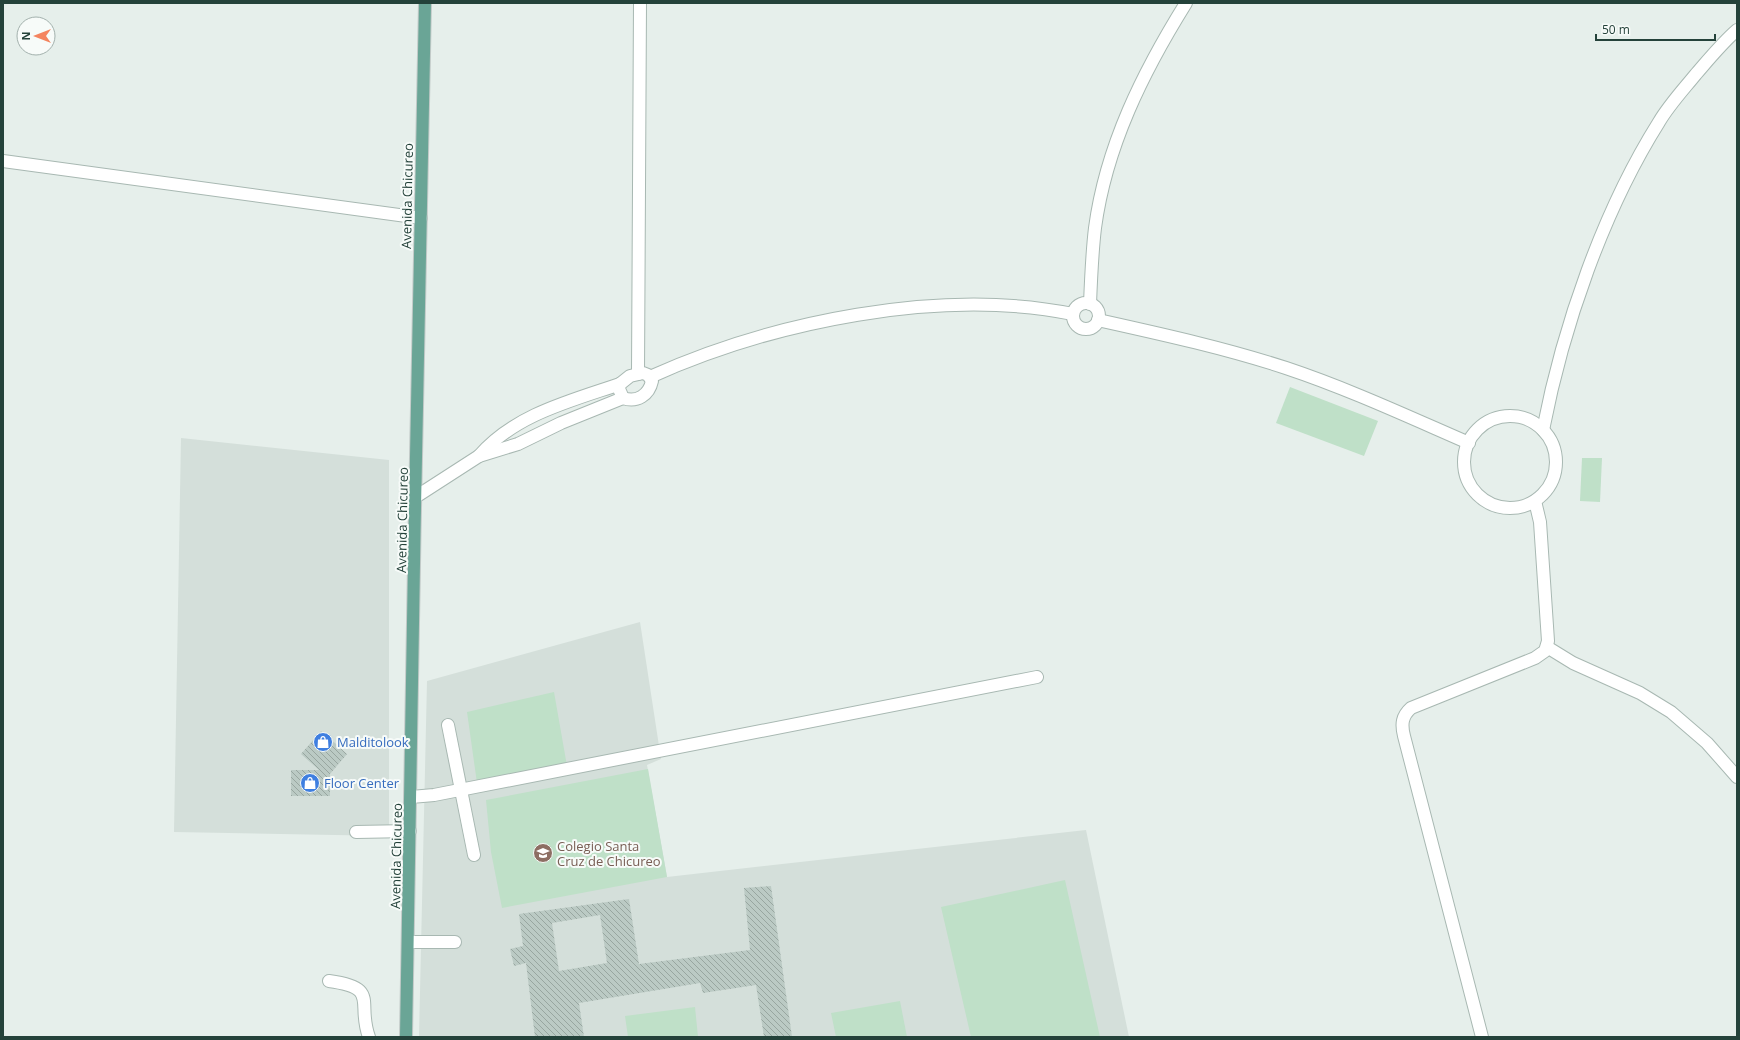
<svg xmlns="http://www.w3.org/2000/svg" width="1740" height="1040" font-family="'Open Sans',sans-serif">
  <style>
    .built { fill: #d4dfda }
    .garden { fill: #bfe0c8 }
    .building { fill: url(#building-back-hatch); fill-rule: evenodd }
    .lines { fill: none; stroke-linecap: round; stroke-linejoin: round }
    .minor-casing { stroke: #a8b8b2; stroke-width: 14 }
    .major-casing { stroke: #c2cac8; stroke-width: 14 }
    .minor { stroke: #fff; stroke-width: 12 }
    .major { stroke: #6aa596; stroke-width: 12 }
    .labels { text-anchor: middle; dominant-baseline: central; stroke-width: 4; stroke-linejoin: round; paint-order: stroke }
    .street-label { font-size: 13px; fill: #24423a; stroke: #f7fbf9 }
    .shop-label { font-size: 13px; fill: #366cbe; stroke: #f7fbf9; text-anchor: start }
    .education-label { font-size: 13px; fill: #785e54; stroke: #f7fbf9; text-anchor: start }
  </style>
  <defs>
    <pattern id="building-back-hatch" width="6" height="6" patternUnits="userSpaceOnUse"><rect width="6" height="6" fill="#bbcac4"/><path d="M-1 5l2 2M0 0l6 6M5-1l2 2" fill="none" stroke="#98a6a0"/></pattern>
  </defs>
  <rect width="100%" height="100%" fill="#e6efeb"/>
  <g class="built">
    <polygon points="181,438 389,460 389,836 174,832"/>
    <polygon points="640,622 661,759 647,765 667,877 1086,830 1129,1037 419,1037 427,681"/>
  </g>
  <g class="garden">
    <polygon points="1290,387 1378,421 1364,456 1276,423"/>
    <polygon points="1582,458 1602,458 1600,502 1580,501"/>
    <polygon points="554,692 567,766 477,783 467,712"/>
    <polygon points="648,769 667,877 502,908 491,852 486,800"/>
    <polygon points="1065,880 1100,1037 971,1037 941,907"/>
    <polygon points="900,1001 907,1037 836,1037 831,1013"/>
    <polygon points="695,1007 698,1037 628,1037 625,1016"/>
  </g>
  <g class="building">
    <polygon points="321,731 347,754 330,774 330,796 291,796 291,770 319,770 301,754"/>
    <path d="M 771,886 L 792,1037 L 764,1037 L 756,985 L 703,993 L 700,983 L 579,1003 L 584,1037 L 535,1037 L 526,963 L 514,966 L 510,949 L 523,946 L 519,914 L 629,899 L 639,964 L 750,950 L 744,888 ZM 600,915 L 607,963 L 559,971 L 552,923 Z"/>
  </g>
  <g class="lines">
    <defs>
      <g id="minor">
        <polyline points="3,161 421,218"/>
        <circle cx="1086" cy="316" r="13"/>
        <path d="M 1090,304 C 1091,278 1092,253 1095,228 C 1106,146 1143,72 1186,3"/>
        <path d="M 1098,320 C 1161,334 1225,348 1286,368 C 1349,389 1409,417 1469,443"/>
        <path d="M 643,373 L 648,375 L 652,381 C 649,395 637,403 623,398 L 619,389 L 620,384 L 630,376 Z"/>
        <polyline points="638,374 640,3"/>
        <path d="M 650,377 C 772,322 940,287 1073,314"/>
        <circle cx="1510" cy="462" r="46"/>
        <path d="M 1543,430 C 1563,327 1603,211 1659,122 C 1669,105 1683,90 1696,74 C 1709,59 1722,43 1737,30"/>
        <path d="M 479,456 C 514,415 570,401 620,384"/>
        <polyline points="417,496 479,456 518,444 561,423 623,398"/>
        <polyline points="1547,647 1573,663 1640,693 1671,712 1707,743 1737,777"/>
        <polyline points="448,725 474,855"/>
        <polyline points="411,797 434,795 1037,677"/>
        <polyline points="356,832 410,831"/>
        <polyline points="408,942 455,942"/>
        <path d="M 329,981 C 381,988 356,1002 369,1037"/>
        <path d="M 1482,1037 L 1404,736 C 1401,724 1402,716 1411,708 L 1535,658 L 1545,651 L 1548,641 L 1540,522 L 1535,501"/>
      </g>
      <path id="major" d="M 406,1037 C 411,692 418,348 425,3"/>
    </defs>
    <use href="#minor" class="minor-casing"/>
    <use href="#major" class="major-casing"/>
    <use href="#minor" class="minor"/>
    <use href="#major" class="major"/>
  </g>
  <defs>
    <symbol id="shop-disc" viewBox="-11 -11 22 22"><circle r="9.5" fill="#3f7fe0" stroke="#f7fbf9"/><path d="M-5-2.5h2.3a2.7 3.5 0 0 1 5.4 0H5L5.5 6h-11ZM-1.5-2.5h3a1.5 2.3 0 0 0-3 0Z" fill="#fff"/></symbol>
    <symbol id="school-disc" viewBox="-11 -11 22 22"><circle r="9.5" fill="#8d6e63" stroke="#f7fbf9"/><path d="M0-5L7-2L0 1L-7-2ZM-4 1L0 2.5L4 1V4Q0 6-4 4Z" fill="#fff"/></symbol>
  </defs>
  <g fill-rule="evenodd">
    <use href="#shop-disc" x="312" y="731" width="22" height="22"/>
    <use href="#shop-disc" x="299" y="772" width="22" height="22"/>
    <use href="#school-disc" x="532" y="842" width="22" height="22"/>
  </g>
  <g class="labels">
    <g class="street-label">
      <text transform="translate(407 196) rotate(-89)">Avenida Chicureo</text>
      <text transform="translate(402 520) rotate(-89)">Avenida Chicureo</text>
      <text transform="translate(396 856) rotate(-89)">Avenida Chicureo</text>
    </g>
    <g class="shop-label">
      <text x="337" y="742">Malditolook</text>
      <text x="324" y="783">Floor Center</text>
    </g>
    <g class="education-label">
      <text x="557" y="846">Colegio Santa<tspan x="557" dy="15">Cruz de Chicureo</tspan></text>
    </g>
  </g>
  <rect width="1740" height="1040" fill="none" stroke="#24423a" stroke-width="8"/>
  <g transform="translate(36 36) rotate(270)"><circle r="19" fill="#f7fbf9" stroke="#a3b1ad"/>
  <path d="M0-3L7 15L0 10L-7 15Z" fill="#f4845f"/>
  <text y="-6" font-size="11" font-weight="bold" text-anchor="middle" fill="#24423a">N</text>
  </g>
  <path d="M1596 34v6h119v-6" fill="none" stroke="#24423a" stroke-width="2"/>
  <text x="1602" y="34" font-size="12" fill="#24423a" stroke="#f7fbf9" stroke-width="3" paint-order="stroke">50 m</text>
</svg>
